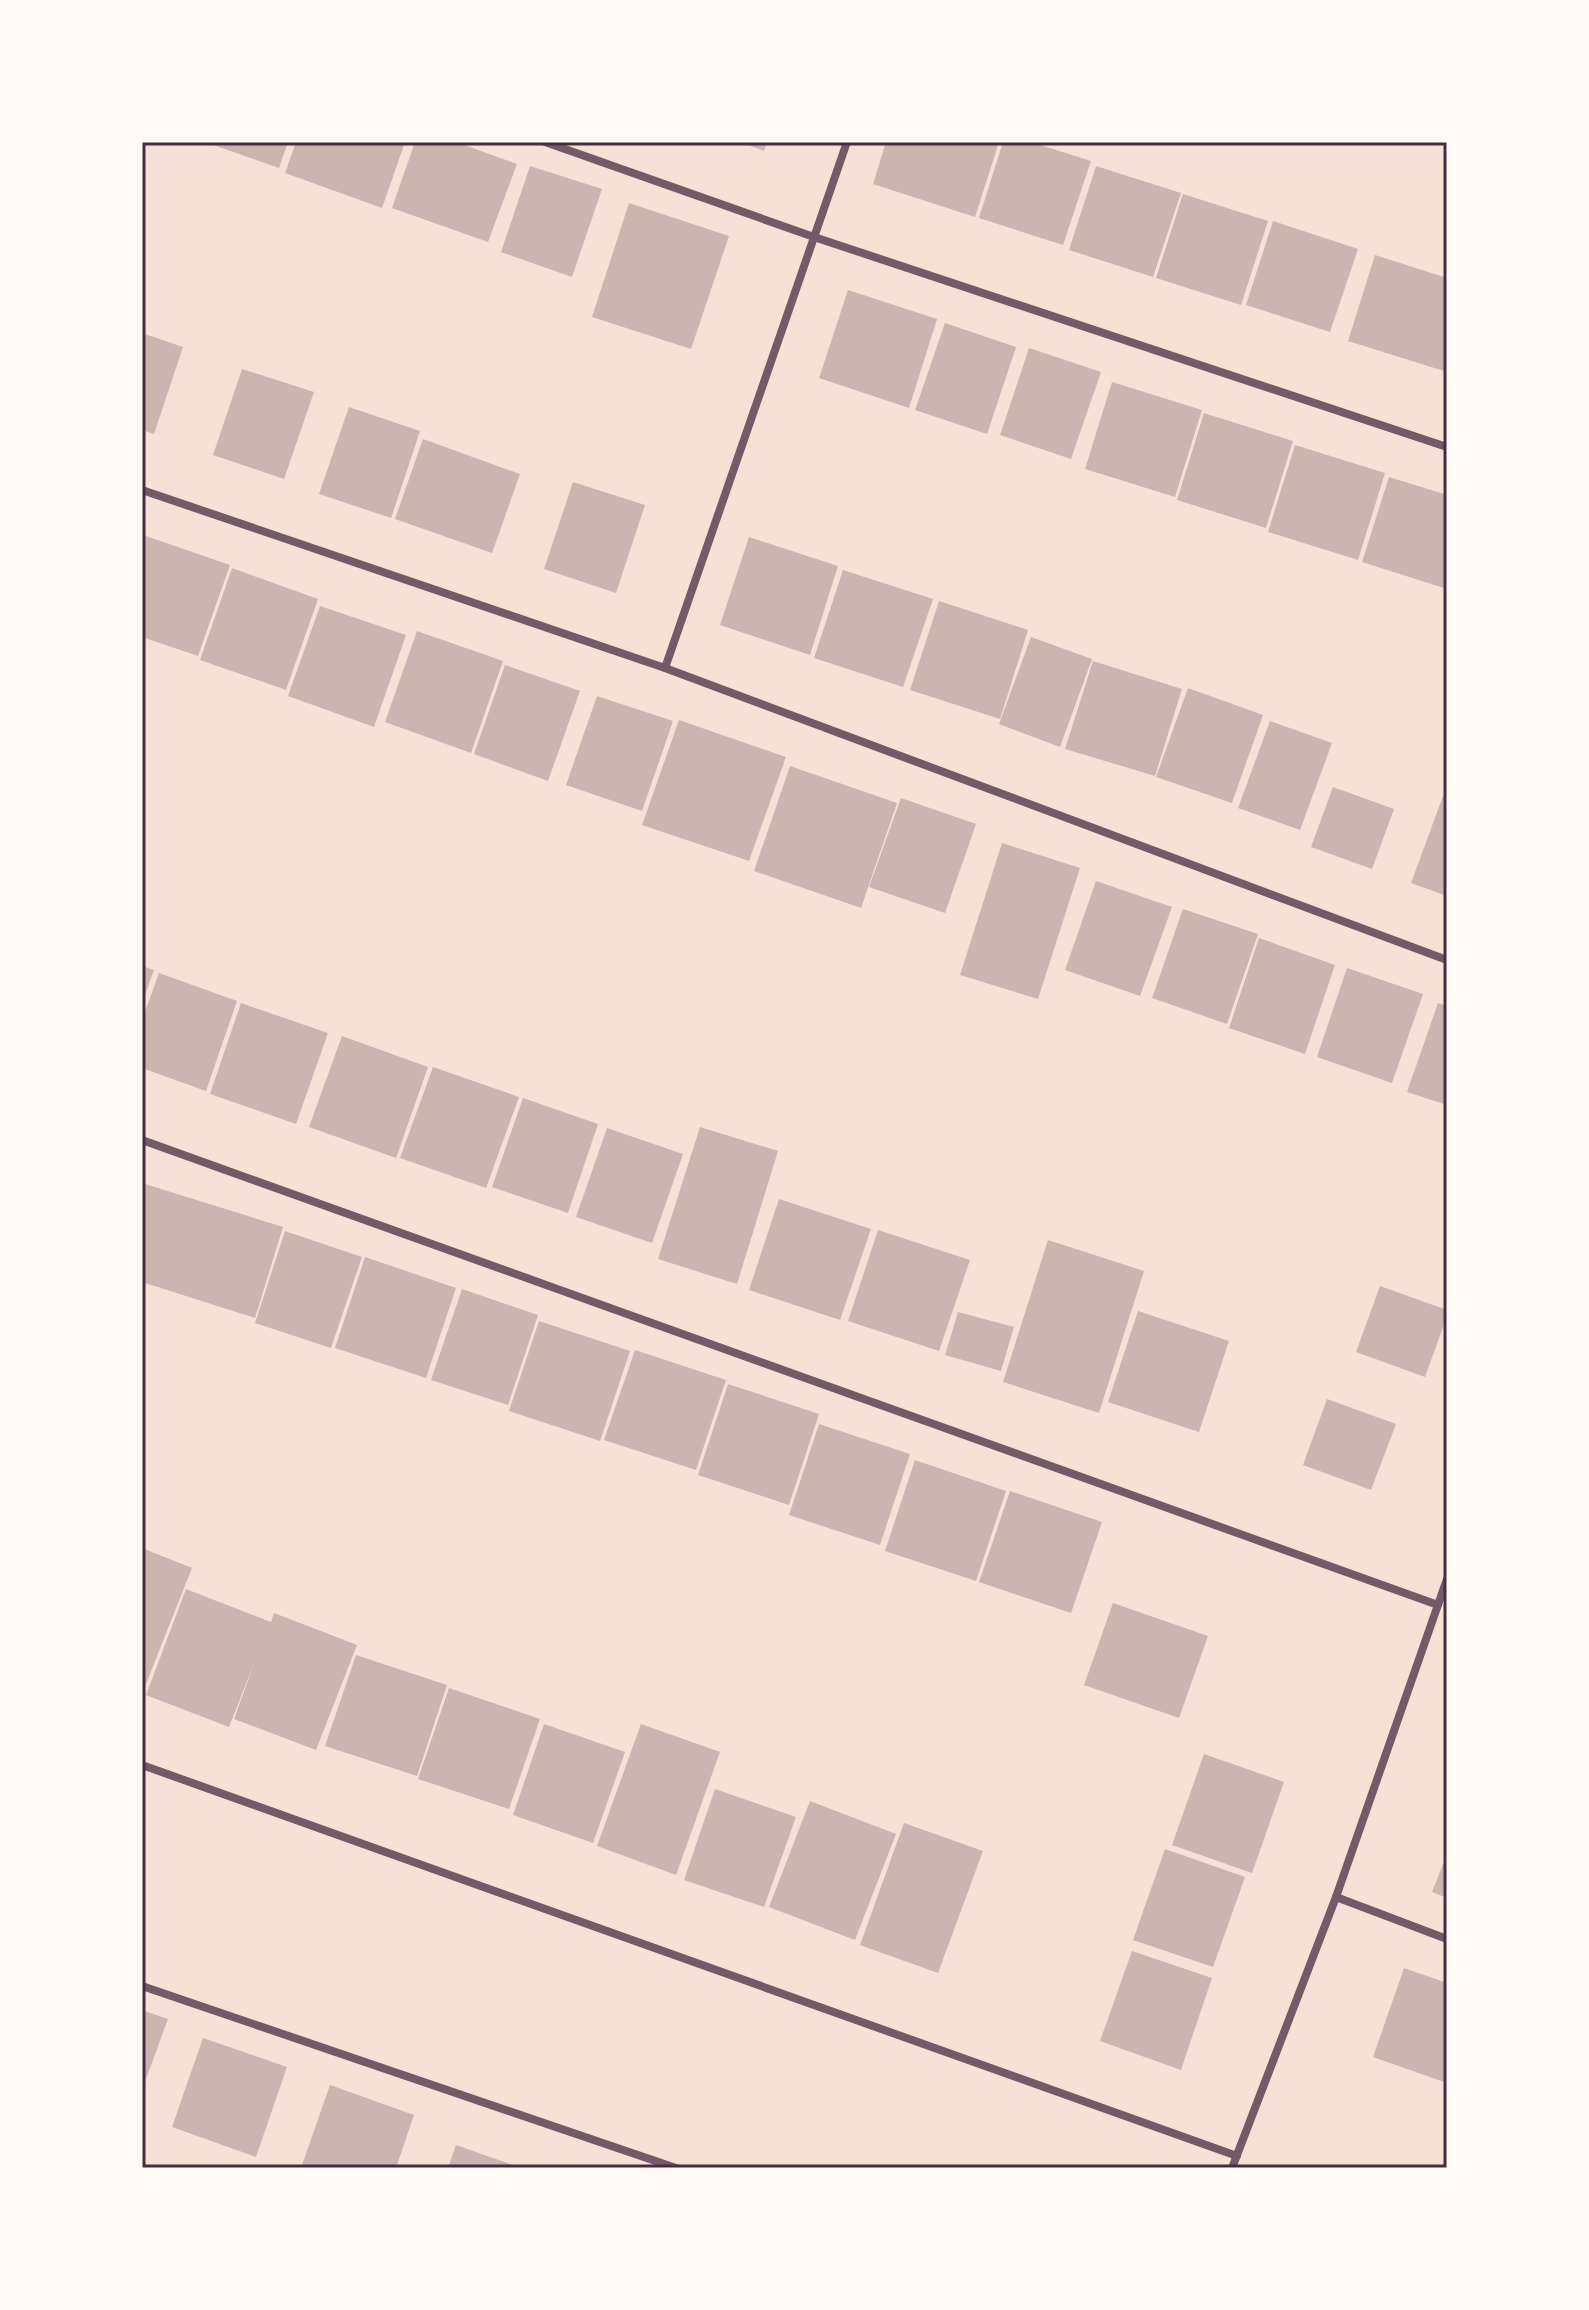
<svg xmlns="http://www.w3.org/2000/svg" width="1589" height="2310" font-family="'Sofia Sans Condensed',sans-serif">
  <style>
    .building { fill: #ccb4b1 }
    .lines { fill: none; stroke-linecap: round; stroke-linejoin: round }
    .minor { stroke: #755966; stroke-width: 8 }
    .neatline { fill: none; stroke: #4a2c40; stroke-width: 3 }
  </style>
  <rect width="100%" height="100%" fill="#f7e1d7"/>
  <g class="building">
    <polygon points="205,142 288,142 279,168"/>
    <polygon points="296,142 405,142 382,208 285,173"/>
    <polygon points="415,142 456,142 517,164 488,242 392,208"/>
    <polygon points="741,142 767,142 764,151"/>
    <polygon points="886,142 999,142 975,217 873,184"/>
    <polygon points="1003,142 1031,142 1091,161 1063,245 979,218"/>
    <polygon points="530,166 602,189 572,277 501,252"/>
    <polygon points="1096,166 1181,193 1153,277 1069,250"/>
    <polygon points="1183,194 1268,221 1241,305 1156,278"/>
    <polygon points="629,203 729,236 691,349 592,317"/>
    <polygon points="1273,221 1358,249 1330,332 1246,305"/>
    <polygon points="1375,255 1447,278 1447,372 1348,341"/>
    <polygon points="848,290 937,319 909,408 819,378"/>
    <polygon points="945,323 1016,347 987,434 915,410"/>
    <polygon points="142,333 183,347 154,434 142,430"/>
    <polygon points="1029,348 1101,372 1071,459 1000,435"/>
    <polygon points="242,369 314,392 284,479 213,455"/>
    <polygon points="1112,382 1202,410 1175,497 1085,469"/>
    <polygon points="349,407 420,431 391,518 319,494"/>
    <polygon points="1204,413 1293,441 1266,528 1177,500"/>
    <polygon points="423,439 520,474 492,553 395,519"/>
    <polygon points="1295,445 1385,473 1358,560 1268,532"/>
    <polygon points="1389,477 1447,495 1447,589 1362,562"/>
    <polygon points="573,482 645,505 616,593 544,569"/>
    <polygon points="143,535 230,565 198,656 142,637"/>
    <polygon points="749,537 838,566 810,655 720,625"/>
    <polygon points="232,568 318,599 286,690 200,660"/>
    <polygon points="843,570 933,599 903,687 814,658"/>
    <polygon points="939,601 1028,630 1000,719 910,690"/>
    <polygon points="320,606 406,635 374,727 288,696"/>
    <polygon points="417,631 503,661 471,753 385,722"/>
    <polygon points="1031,637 1092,659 1060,747 999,724"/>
    <polygon points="1093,661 1182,689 1155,776 1065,749"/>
    <polygon points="505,665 580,691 548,781 474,754"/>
    <polygon points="1188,688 1263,715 1232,803 1156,777"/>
    <polygon points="597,696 673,721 642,811 566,785"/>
    <polygon points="679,720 786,757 749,861 642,825"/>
    <polygon points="1270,721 1332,743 1300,830 1238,808"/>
    <polygon points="790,766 897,803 861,908 754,871"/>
    <polygon points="1333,787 1394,809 1372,869 1311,847"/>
    <polygon points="1443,796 1447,798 1447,896 1411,883"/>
    <polygon points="901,798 976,824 945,913 869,887"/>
    <polygon points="1002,843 1080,868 1038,999 960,975"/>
    <polygon points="1096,881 1172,907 1140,996 1065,970"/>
    <polygon points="1183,909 1258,934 1227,1024 1152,998"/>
    <polygon points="1259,938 1335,965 1305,1054 1229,1028"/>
    <polygon points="142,966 154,970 142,1003"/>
    <polygon points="1347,968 1423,994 1392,1083 1317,1057"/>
    <polygon points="159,973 237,1001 206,1091 142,1068 142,1020"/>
    <polygon points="241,1003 328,1033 296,1124 210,1094"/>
    <polygon points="1438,1003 1447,1006 1447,1105 1407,1092"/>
    <polygon points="342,1036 428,1067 396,1158 309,1127"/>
    <polygon points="433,1067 519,1097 486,1188 400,1158"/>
    <polygon points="523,1098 598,1124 568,1213 492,1187"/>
    <polygon points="700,1127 778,1151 737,1284 658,1259"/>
    <polygon points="607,1128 683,1154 652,1243 576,1217"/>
    <polygon points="142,1183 283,1227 255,1318 142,1282"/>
    <polygon points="779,1199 871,1229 840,1320 749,1290"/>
    <polygon points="878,1230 970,1260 939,1351 848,1321"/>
    <polygon points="285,1231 362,1257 331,1348 255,1323"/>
    <polygon points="1048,1240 1144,1271 1099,1413 1003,1382"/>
    <polygon points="365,1257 456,1288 426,1378 335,1348"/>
    <polygon points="1380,1286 1447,1310 1447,1316 1425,1377 1356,1352"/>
    <polygon points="462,1289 538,1315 508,1405 431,1380"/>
    <polygon points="1138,1311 1229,1341 1199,1432 1108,1402"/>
    <polygon points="958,1312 1014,1327 1001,1371 945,1355"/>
    <polygon points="539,1321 630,1351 600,1441 509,1411"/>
    <polygon points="635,1350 726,1380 696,1470 604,1440"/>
    <polygon points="728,1384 819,1414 789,1505 698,1475"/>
    <polygon points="1327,1399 1396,1424 1371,1490 1303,1465"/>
    <polygon points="819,1424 910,1454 880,1545 789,1515"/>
    <polygon points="915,1460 1006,1491 976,1581 885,1551"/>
    <polygon points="1010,1491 1102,1522 1071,1613 979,1582"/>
    <polygon points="142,1548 192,1568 142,1694"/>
    <polygon points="186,1589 271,1622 274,1613 357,1645 316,1750 234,1719 255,1661 229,1727 146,1695"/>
    <polygon points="1113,1603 1208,1636 1179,1718 1084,1685"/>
    <polygon points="356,1655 447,1685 417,1776 325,1746"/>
    <polygon points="449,1688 540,1719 509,1809 418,1779"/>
    <polygon points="544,1724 625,1752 593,1843 513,1815"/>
    <polygon points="641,1724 720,1752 676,1875 597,1846"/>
    <polygon points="1204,1754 1284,1782 1252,1873 1172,1845"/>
    <polygon points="715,1789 796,1817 764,1907 684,1880"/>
    <polygon points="810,1801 896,1834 855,1940 769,1907"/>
    <polygon points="904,1823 983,1851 938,1973 860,1945"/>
    <polygon points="1165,1849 1245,1877 1213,1967 1133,1940"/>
    <polygon points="1447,1854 1447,1898 1432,1892"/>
    <polygon points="1132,1951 1212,1978 1181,2070 1100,2041"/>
    <polygon points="1404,1968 1447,1983 1447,2083 1373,2057"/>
    <polygon points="142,2010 168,2019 142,2090"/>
    <polygon points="203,2038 287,2067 256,2157 172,2127"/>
    <polygon points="330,2085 414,2115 396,2168 301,2168"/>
    <polygon points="456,2145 521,2168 448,2168"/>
  </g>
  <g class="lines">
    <g class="minor">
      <polyline points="545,142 814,237 1447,447"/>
      <polyline points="142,490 665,668 1447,960"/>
      <polyline points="665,668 847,142"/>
      <polyline points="142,1140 1438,1605"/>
      <polyline points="142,1765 1237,2156"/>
      <polyline points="1336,1897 1447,1939"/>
      <polyline points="142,1986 676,2168"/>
      <polyline points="1232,2168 1336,1897 1447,1579"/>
    </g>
  </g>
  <rect width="1589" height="2310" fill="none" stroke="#fffaf5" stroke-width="288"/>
  <rect x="144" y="144" width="1301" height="2022" class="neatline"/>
</svg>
